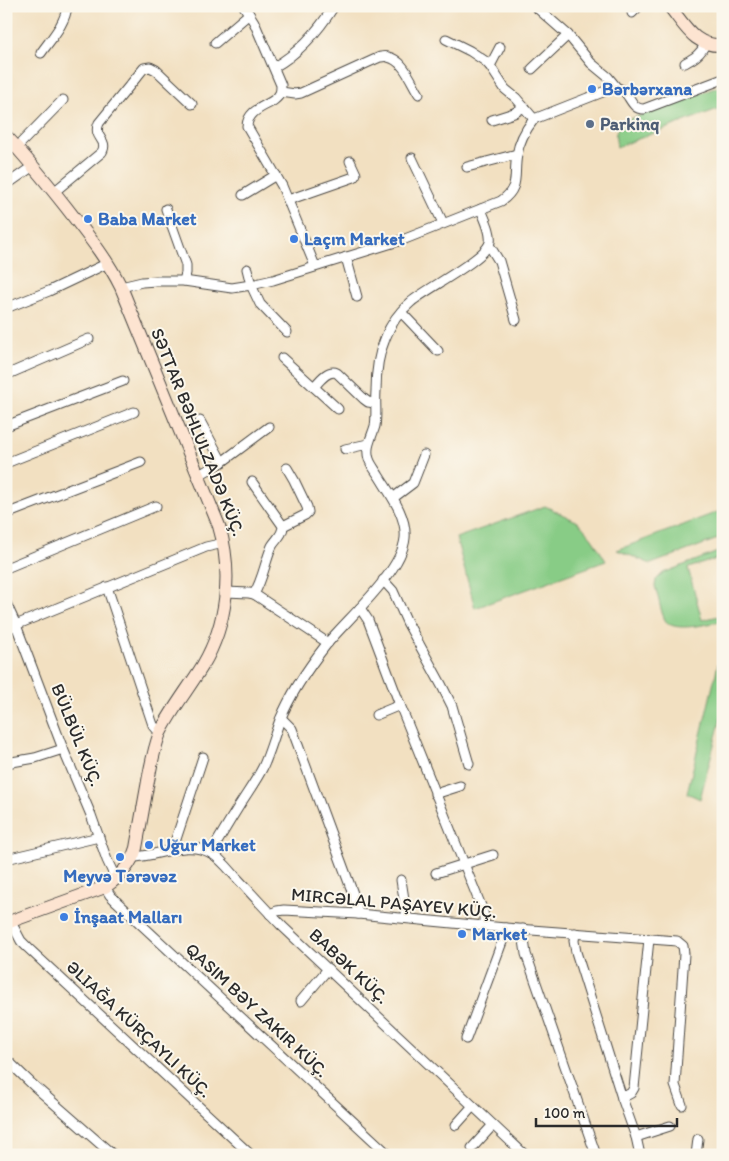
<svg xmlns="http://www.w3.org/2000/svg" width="729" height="1161" font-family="Itim,sans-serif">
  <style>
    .green { fill: #88cc86; stroke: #5a7c58 }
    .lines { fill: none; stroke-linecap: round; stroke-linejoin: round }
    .street-casing { stroke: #494642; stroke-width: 11 }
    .secondary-casing { stroke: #494642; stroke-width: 14 }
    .street { stroke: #fff; stroke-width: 9 }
    .secondary { stroke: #fde4d1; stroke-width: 12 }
    .shop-dot { fill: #3f7fe0; stroke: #fbf7ec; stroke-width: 2 }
    .service-dot { fill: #5c6f8a; stroke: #fbf7ec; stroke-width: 2 }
    .labels { text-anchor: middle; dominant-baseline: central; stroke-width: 4; stroke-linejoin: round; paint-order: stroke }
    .shop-label { font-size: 18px; font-weight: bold; fill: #366cbe; stroke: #fbf7ec; text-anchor: start }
    .service-label { font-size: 18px; font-weight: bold; fill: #4e5e75; stroke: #fbf7ec; text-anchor: start }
    .street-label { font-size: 18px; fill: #2b2b2b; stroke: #fbf7ec }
  </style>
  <rect width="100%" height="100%" fill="#fbf7ec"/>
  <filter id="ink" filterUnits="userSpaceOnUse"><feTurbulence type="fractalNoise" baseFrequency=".02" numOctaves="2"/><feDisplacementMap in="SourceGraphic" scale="10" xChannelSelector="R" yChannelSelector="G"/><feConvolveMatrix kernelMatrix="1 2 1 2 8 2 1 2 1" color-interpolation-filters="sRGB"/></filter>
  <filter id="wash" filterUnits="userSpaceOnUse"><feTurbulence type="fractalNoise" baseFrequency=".0096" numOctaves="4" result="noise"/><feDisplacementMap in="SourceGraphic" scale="20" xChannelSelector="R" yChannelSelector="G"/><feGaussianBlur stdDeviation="1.12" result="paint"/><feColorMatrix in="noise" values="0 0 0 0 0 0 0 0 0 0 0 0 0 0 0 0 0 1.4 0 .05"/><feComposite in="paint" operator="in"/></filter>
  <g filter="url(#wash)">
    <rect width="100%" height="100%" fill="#f2e0c1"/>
    <g class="green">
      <path d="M 723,85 L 723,107 L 617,147 C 615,133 614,131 625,121 Z"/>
      <polygon points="545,506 578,522 592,538 606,561 475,608 456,538"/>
      <polygon points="723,510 723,537 651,564 617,550"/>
      <path d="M 723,550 L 723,557 L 688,568 L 702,620 L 723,615 L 723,621 C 710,623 673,634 665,620 C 661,613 658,595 655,586 L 656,580 L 663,573 Z"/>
      <polygon points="722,648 723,710 700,799 687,793"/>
    </g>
  </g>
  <g filter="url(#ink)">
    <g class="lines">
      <defs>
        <g id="street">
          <path d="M 244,6 L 254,22 L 281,85 C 281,87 281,91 280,93 C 275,106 248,106 247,126 L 282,186 L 315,266"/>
          <polyline points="535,6 568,35 591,63 608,77 617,88"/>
          <polyline points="632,13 639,6"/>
          <polyline points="446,39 470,51 485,61 490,66 505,89 516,98 534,119"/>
          <polyline points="215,43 249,14"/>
          <path d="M 41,53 C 50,40 66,23 67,6"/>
          <path d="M 685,63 C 694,58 701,54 705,44"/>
          <polyline points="490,66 500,47"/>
          <path d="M 274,67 C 299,53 319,30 334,6"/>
          <polyline points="532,69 568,35"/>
          <path d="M 281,92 L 295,94 L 301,93 L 380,57 C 383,57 385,56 388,57 C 404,60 411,82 419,94"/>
          <polyline points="492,120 514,113 524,107"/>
          <polyline points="17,147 63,100"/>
          <polyline points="412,158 443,223"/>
          <polyline points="467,167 517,154"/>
          <polyline points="6,185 33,166"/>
          <path d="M 54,192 L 102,152 C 109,139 92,138 99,123 L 144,68 L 150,67 L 156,70 L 192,104"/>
          <polyline points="243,195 276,175"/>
          <polyline points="288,200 354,177 356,174 350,161"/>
          <polyline points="166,209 186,265 186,273 184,281"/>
          <polyline points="489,245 499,261 516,320"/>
          <polyline points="346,257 357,297"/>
          <polyline points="247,269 251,285 260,304 287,332"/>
          <path d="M 121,287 L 142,282 L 156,281 L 184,281 L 232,288 L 251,285 L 273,280 L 405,239 L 501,201 C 521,187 513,174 517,155 C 519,142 526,129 534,119 L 613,88 C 631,86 628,110 644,109 L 723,79"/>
          <polyline points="6,308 49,291 108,263"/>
          <polyline points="401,312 438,351"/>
          <polyline points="282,358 338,409"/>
          <polyline points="6,375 89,339"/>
          <path d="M 314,387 C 320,380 328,369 337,373 L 364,399 L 368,402 L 375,403"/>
          <polyline points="200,421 222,462"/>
          <polyline points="6,426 123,381"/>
          <polyline points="345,449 368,444"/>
          <polyline points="6,463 134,412"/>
          <polyline points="199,475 222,462 269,427"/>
          <polyline points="393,498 413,483 424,455"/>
          <polyline points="6,514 141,462"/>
          <polyline points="283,526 305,515 308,512 307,507 294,480 287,468"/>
          <polyline points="6,568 156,506"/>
          <polyline points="383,580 393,591 407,622 442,686 452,706 469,764"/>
          <polyline points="107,587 153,725 160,733"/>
          <path d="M 226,592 L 249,593 L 254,594 C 263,579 265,562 272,546 C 276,539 283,535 283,526 L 252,482"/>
          <polyline points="254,594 328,643"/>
          <polyline points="6,603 16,625 63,749 91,815 107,860 116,879"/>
          <polyline points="360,608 368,620 400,705 483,911 484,918 484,926"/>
          <polyline points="6,629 206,547 224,543"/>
          <polyline points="376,715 400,705"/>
          <polyline points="281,718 292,729 355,899 358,914"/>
          <polyline points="6,763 35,758 63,749"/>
          <polyline points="435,794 460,786"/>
          <polyline points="175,849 175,842 203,757"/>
          <path d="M 211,853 C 220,837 229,822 239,806 C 247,793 256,781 263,767 C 270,752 274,736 280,720 C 291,693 308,668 326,645 C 347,619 402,572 405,538 C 407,516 390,494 379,476 C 376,471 371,465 369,459 C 365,447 372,437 375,426 C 377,415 375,403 376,391 C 376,374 378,355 385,339 C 390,325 400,311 411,302 C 426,289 487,258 490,242 C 492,232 484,218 481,209"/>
          <path d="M 133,857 C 158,857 187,839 211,853 C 220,858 228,868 235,876 C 251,893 266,910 282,926 C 363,1002 444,1078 525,1155"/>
          <polyline points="6,859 99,837"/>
          <polyline points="436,873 493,855"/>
          <polyline points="401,880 407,918"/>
          <polyline points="105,887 110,895 117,902 389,1155"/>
          <polyline points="270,914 277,911 284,910 358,914 505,928 677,941 683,946 684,954 675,1085 682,1105"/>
          <polyline points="11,922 21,941 28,948 251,1155"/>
          <polyline points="523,929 524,940 526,954 596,1155"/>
          <polyline points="575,933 574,941 576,952 622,1098 636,1137 640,1155"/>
          <polyline points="301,1001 328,969"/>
          <polyline points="466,1039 502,942 505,928"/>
          <polyline points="6,1059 33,1085 113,1155"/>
          <polyline points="622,1098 631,1093 634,1088 649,939"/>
          <polyline points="456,1125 473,1106"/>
          <polyline points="636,1137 670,1126"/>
          <polyline points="472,1148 493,1125"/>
          <polyline points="696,1155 698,1139"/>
        </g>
        <g id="secondary">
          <path d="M 669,6 C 685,25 694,47 723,45"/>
          <path d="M 6,136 C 28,159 47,183 66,207 C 86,233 106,257 121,287 L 219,526 C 233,573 227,624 203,665 C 189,688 172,709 160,733 C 154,748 151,765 148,781 C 144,803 140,826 136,848 C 131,865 120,877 105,887 L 6,923"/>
        </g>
      </defs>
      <use href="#street" class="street-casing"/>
      <use href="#secondary" class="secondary-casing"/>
      <use href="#street" class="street"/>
      <use href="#secondary" class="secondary"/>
    </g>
  </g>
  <g class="shop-dot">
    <circle cx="592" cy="89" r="5"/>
    <circle cx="88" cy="219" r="5"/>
    <circle cx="294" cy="239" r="5"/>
    <circle cx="149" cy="845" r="5"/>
    <circle cx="120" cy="857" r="5"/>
    <circle cx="64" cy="917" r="5"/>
    <circle cx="462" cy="934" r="5"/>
  </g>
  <circle class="service-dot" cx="590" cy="124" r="5"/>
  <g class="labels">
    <g class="shop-label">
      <text x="602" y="89">Bərbərxana</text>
      <text x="98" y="219">Baba Market</text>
      <text x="304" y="239">Laçın Market</text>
      <text x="159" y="845">Uğur Market</text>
      <text x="120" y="876" text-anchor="middle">Meyvə Tərəvəz</text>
      <text x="74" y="917">İnşaat Malları</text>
      <text x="472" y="934">Market</text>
    </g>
    <g class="service-label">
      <text x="600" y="124">Parkinq</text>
    </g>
    <g class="street-label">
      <text transform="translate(198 432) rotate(68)">SƏTTAR BƏHLULZADƏ KÜÇ.</text>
      <text transform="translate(77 735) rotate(68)">BÜLBÜL KÜÇ.</text>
      <text transform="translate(394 903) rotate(5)">MIRCƏLAL PAŞAYEV KÜÇ.</text>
      <text transform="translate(349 966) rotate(43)">BABƏK KÜÇ.</text>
      <text transform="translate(257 1010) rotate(43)">QASIM BƏY ZAKIR KÜÇ.</text>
      <text transform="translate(139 1029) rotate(43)">ƏLIAĞA KÜRÇAYLI KÜÇ.</text>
    </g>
  </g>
  <rect width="729" height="1161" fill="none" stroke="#fbf7ec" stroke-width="25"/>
  <path d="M536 1118v8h141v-8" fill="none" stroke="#2b2b2b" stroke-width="2.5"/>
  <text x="544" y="1118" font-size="15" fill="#2b2b2b" stroke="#fbf7ec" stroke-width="4" paint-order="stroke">100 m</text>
</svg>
